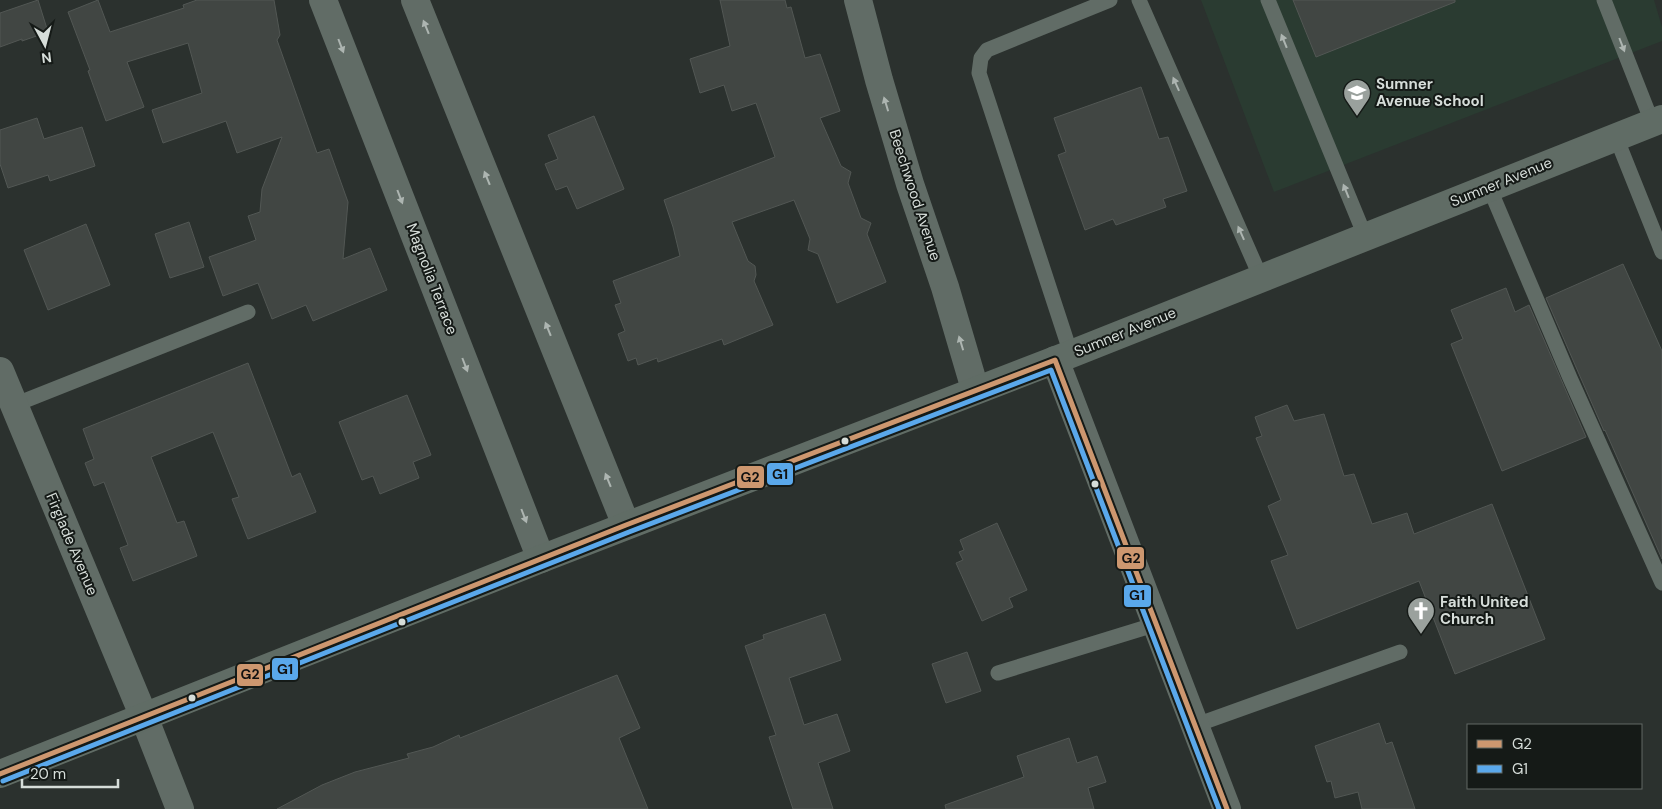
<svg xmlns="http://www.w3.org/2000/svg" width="1662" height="809" font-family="'DM Sans',sans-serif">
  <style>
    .built { fill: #2a3b31 }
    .building { fill: #414643; stroke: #525754 }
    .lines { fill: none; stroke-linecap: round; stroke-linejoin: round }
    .service { stroke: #616c66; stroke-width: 15 }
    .minor { stroke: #616c66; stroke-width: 28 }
    .tertiary { stroke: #616c66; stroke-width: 28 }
    .primary { stroke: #606c65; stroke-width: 28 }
    .bus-1-casing { stroke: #151a17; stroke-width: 9 }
    .bus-2-casing { stroke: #151a17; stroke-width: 9 }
    .bus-1 { stroke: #cd976f; stroke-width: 5 }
    .bus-2 { stroke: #5aa8eb; stroke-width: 5 }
    .oneway { fill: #adb5b1 }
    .bus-dot { fill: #d6ddd9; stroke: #151a17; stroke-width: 2 }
    .labels { text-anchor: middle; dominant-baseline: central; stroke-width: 4; stroke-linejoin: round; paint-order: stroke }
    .poi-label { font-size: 15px; font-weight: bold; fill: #d6ddd9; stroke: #151a17; text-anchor: start }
    .street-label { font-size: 15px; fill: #d6ddd9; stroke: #151a17 }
    .line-badge { stroke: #151a17; stroke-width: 2 }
    .pale-badge-label { font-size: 14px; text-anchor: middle; font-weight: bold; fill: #111 }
  </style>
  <rect width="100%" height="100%" fill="#2b312e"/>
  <polygon class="built" points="1201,0 1654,0 1662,27 1662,41 1274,192"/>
  <g class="building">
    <polygon points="38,0 48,32 22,41 22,39 0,47 0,13"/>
    <polygon points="98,0 110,32 184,8 183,5 197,0 274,0 280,35 277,40 317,153 329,149 348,202 343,259 370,248 387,290 313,321 306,305 272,319 258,283 223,296 209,257 256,240 248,216 260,212 262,189 282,137 237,153 226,121 163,143 152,110 202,93 188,43 127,62 144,107 106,121 88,71 90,70 68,12"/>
    <polygon points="720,0 785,0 787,8 791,7 805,58 820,54 840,111 820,118 841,166 851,172 848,183 861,218 871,223 867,234 886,282 837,303 818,254 808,250 810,239 794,200 732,222 748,261 755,266 756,275 754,281 773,325 724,345 722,339 658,362 657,358 638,365 636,358 628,361 618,334 625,331 615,305 621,303 613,281 680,256 673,227 664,200 775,157 756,103 732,111 724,85 700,93 690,59 730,46"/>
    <polygon points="1293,0 1455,0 1455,2 1316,57"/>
    <polygon points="1141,87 1159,139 1168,137 1187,191 1163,199 1166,207 1116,225 1113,219 1085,230 1058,155 1066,152 1054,118"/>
    <polygon points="594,116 624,189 577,209 567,186 556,190 545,164 558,159 548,135"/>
    <polygon points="37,118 44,139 82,127 95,166 50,181 48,175 8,188 0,164 0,130"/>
    <polygon points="189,222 204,267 170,278 155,234"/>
    <polygon points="86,224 110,285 48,310 24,250"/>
    <polygon points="1623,264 1662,351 1662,559 1605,430 1604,431 1579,374 1546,298"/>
    <polygon points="1506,288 1515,312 1529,305 1586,437 1502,471 1451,344 1463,339 1451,310"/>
    <polygon points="248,363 292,477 300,473 316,512 248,539 232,499 239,497 213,432 151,457 177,523 184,521 197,556 133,581 120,548 128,545 104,482 94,486 85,463 94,459 83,429"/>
    <polygon points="407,395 431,455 413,462 419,478 380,494 373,476 362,480 339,422"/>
    <polygon points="1287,405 1294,421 1324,414 1344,476 1354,474 1372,524 1407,513 1414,534 1492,504 1545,639 1455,674 1419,581 1297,629 1271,561 1288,555 1268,506 1281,500 1256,438 1262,436 1255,417"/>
    <polygon points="997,523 1027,590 1009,598 1013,607 982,621 956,563 963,560 959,552 964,550 960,540"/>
    <polygon points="825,614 841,660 789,678 804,725 837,714 850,751 818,763 833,809 793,809 769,737 776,735 745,646 764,639 763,635"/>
    <polygon points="967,652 981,691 946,703 932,664"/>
    <polygon points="617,675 640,728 619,738 648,809 277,809 322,785 355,772 409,758 407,754 433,747 459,735 460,738"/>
    <polygon points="1379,723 1386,744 1392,742 1415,809 1362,809 1358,792 1335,798 1331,781 1327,782 1315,746"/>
    <polygon points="1069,738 1077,763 1097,756 1106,782 1088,788 1094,809 946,809 945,805 1024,777 1017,756"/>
  </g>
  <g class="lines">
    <g class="service">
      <polyline points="1139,0 1261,278"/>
      <polyline points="1268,0 1365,236"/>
      <polyline points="1604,0 1652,122"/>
      <polyline points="1616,137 1662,252"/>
      <polyline points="1489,187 1570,378 1662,583"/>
      <polyline points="1071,354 979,73 981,58 987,50 1110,0"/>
      <polyline points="14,405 248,312"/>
      <polyline points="998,673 1157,624"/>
      <polyline points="1196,725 1400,652"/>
    </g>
    <g class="minor">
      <polyline points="323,0 541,559"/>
      <polyline points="415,0 626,525"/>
      <polyline points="858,0 879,80 910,184 945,287 975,389"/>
      <polyline points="0,371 144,717 180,809"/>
    </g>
    <polyline class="tertiary" points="1055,360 1227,809"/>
    <polyline class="primary" points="0,774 541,559 1071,354 1662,119"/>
    <defs>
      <polyline id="bus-1" points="0,774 626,525 1055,360 1227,809"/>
      <polyline id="bus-2" points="3,781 629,532 1051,370 1219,809"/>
    </defs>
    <use href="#bus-1" class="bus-1-casing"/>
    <use href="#bus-2" class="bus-2-casing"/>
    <use href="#bus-1" class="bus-1"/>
    <use href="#bus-2" class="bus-2"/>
  </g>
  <defs><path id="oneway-solid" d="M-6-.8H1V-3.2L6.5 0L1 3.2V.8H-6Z" transform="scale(1.25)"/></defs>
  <g class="oneway">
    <use href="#oneway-solid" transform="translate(426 27) rotate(-112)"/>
    <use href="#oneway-solid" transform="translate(1284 41) rotate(-112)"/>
    <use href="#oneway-solid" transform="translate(1622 45) rotate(69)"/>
    <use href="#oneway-solid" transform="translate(341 46) rotate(69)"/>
    <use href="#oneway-solid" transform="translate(1176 84) rotate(-114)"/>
    <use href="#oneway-solid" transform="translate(886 104) rotate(-107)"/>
    <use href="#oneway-solid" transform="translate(487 178) rotate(-112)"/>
    <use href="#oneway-solid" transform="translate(1346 191) rotate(-112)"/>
    <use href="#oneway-solid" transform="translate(400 197) rotate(69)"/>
    <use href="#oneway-solid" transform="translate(1241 233) rotate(-114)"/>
    <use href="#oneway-solid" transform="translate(548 329) rotate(-112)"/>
    <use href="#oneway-solid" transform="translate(961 343) rotate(-107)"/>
    <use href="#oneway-solid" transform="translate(465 365) rotate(69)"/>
    <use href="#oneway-solid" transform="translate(608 480) rotate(-112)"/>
    <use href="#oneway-solid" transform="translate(524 516) rotate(69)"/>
  </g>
  <defs>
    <symbol id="school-pin" viewBox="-11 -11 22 30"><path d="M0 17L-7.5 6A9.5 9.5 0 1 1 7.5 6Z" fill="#9aa19d" stroke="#151a17"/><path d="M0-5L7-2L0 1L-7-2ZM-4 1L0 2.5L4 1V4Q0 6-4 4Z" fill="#fff"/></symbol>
    <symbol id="church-pin" viewBox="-11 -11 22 30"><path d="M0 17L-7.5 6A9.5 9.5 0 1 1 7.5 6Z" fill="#9aa19d" stroke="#151a17"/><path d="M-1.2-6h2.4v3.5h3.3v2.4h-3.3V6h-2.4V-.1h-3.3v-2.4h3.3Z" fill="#fff"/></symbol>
  </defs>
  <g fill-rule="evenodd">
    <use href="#school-pin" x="1341" y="77" width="32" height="43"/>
    <use href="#church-pin" x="1405" y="595" width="32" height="43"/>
  </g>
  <g class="bus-dot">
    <circle cx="845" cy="441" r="4.5"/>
    <circle cx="1095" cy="484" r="4.5"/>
    <circle cx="402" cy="622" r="4.5"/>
    <circle cx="192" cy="698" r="4.5"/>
  </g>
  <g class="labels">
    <g class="poi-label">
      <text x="1376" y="84">Sumner<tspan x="1376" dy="17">Avenue School</tspan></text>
      <text x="1440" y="602">Faith United<tspan x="1440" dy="17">Church</tspan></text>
    </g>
    <g class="street-label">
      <text transform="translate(1501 182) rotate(-22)">Sumner Avenue</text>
      <text transform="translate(915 195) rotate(72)">Beechwood Avenue</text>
      <text transform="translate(432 279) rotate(69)">Magnolia Terrace</text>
      <text transform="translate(1125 332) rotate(-22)">Sumner Avenue</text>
      <text transform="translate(72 544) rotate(67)">Firglade Avenue</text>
    </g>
  </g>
  <g class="line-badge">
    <rect x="766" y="462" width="28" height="24" rx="5" fill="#5aa8eb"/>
    <rect x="736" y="465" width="29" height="24" rx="5" fill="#cd976f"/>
    <rect x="1116" y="546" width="29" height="24" rx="5" fill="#cd976f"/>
    <rect x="1123" y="584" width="29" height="24" rx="5" fill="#5aa8eb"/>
    <rect x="271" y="657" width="28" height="24" rx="5" fill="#5aa8eb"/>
    <rect x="236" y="663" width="28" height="24" rx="5" fill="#cd976f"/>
  </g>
  <g class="pale-badge-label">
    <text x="780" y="479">G1</text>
    <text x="750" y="482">G2</text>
    <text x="1131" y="563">G2</text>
    <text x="1137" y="600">G1</text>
    <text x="285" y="674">G1</text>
    <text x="250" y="679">G2</text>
  </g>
  <rect x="1467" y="724" width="175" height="65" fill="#151a17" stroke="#626865"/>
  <rect x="1477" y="740" width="25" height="8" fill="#cd976f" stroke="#626865"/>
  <text x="1512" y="749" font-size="15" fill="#d6ddd9">G2</text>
  <rect x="1477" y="765" width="25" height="8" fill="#5aa8eb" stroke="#626865"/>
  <text x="1512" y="774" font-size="15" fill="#d6ddd9">G1</text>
  <g transform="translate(45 45) rotate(173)" stroke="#151a17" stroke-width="4" paint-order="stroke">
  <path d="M0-4L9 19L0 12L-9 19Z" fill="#d6ddd9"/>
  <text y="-8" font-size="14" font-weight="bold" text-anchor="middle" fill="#d6ddd9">N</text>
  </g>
  <path d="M22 779v8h96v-8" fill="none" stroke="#d6ddd9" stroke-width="2.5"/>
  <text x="30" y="779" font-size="15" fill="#d6ddd9" stroke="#151a17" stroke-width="4" paint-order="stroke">20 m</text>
</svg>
